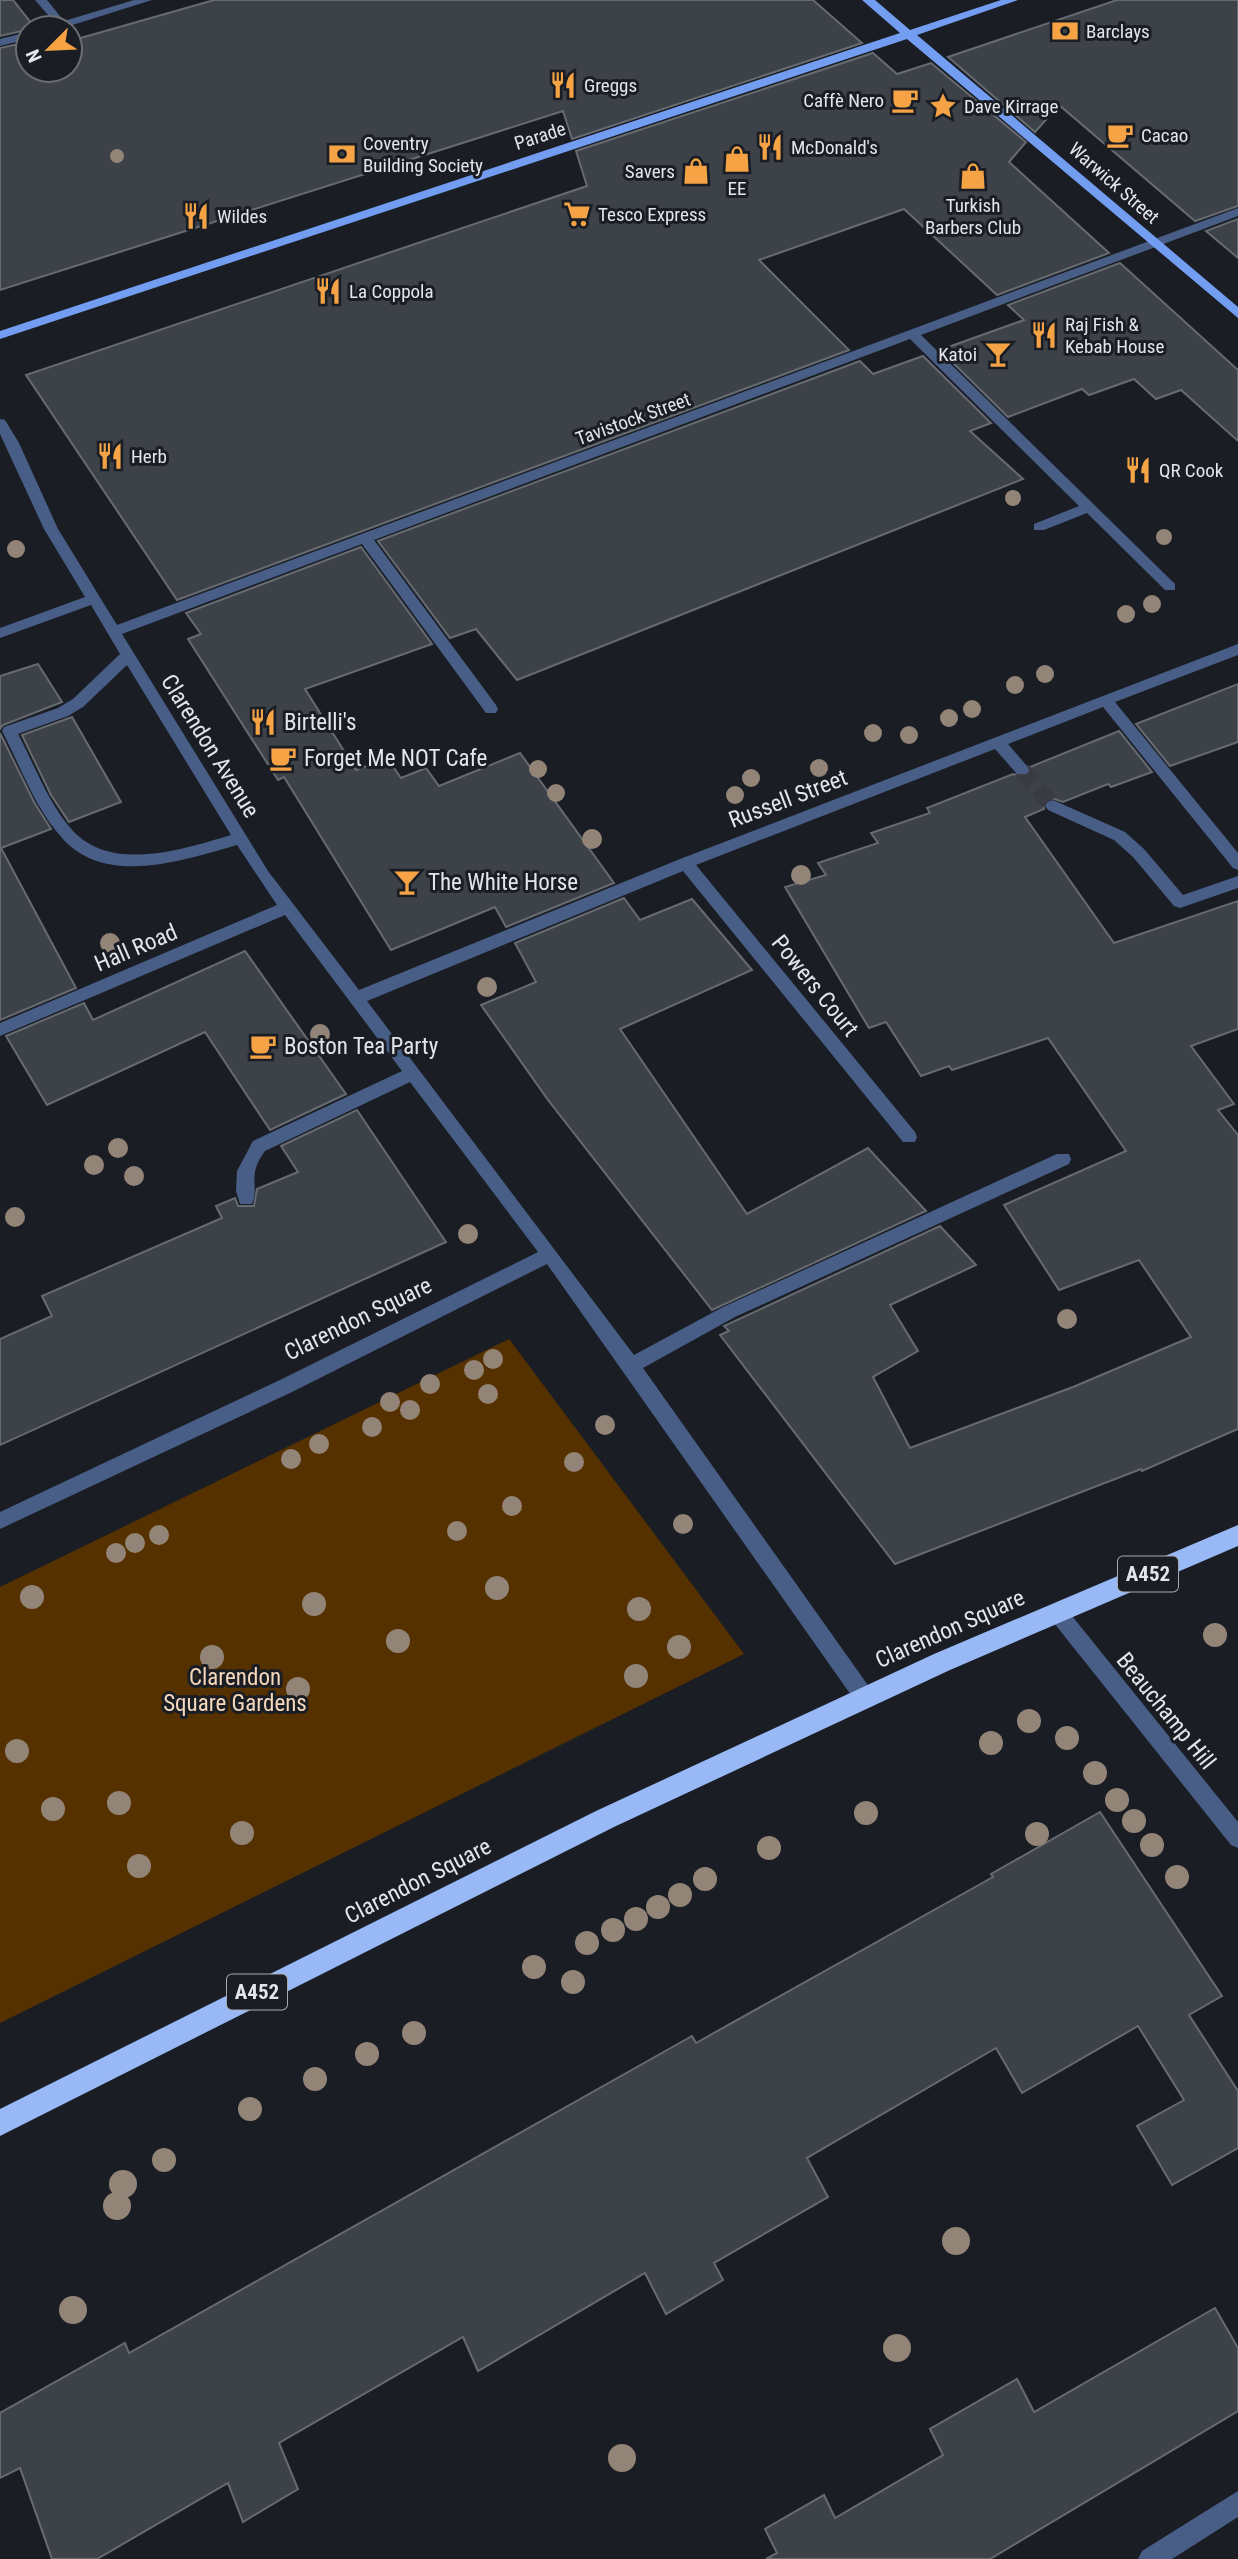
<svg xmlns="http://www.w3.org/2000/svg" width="1238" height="2559" font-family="'Roboto Condensed',sans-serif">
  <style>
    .green { fill: #563100 }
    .building { fill: #3d4148; stroke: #666b72; stroke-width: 2 }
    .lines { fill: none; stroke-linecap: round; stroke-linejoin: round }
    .minor-tunnel { stroke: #383c42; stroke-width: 17; stroke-dasharray: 17 8; stroke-linecap: butt }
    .minor { fill: #485e86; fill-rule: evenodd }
    .major { fill: #729df1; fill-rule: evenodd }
    .highway { fill: #98b9f5; fill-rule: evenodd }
    .tree { fill: #938478 }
    .labels { text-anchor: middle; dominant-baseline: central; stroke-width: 6; stroke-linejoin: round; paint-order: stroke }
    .far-poi-label { font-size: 19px; fill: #e3e5ea; stroke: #1a1e24; text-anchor: start }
    .far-street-label { font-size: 19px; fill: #e3e5ea; stroke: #1a1e24 }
    .shield { fill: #1a1e24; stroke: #a7a9af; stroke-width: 2 }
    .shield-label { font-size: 21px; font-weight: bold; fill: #e3e5ea }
    .poi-label { font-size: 23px; fill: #e3e5ea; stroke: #1a1e24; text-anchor: start }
    .street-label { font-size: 23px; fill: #e3e5ea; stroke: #1a1e24 }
    .park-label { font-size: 23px; fill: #f6d8bc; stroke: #1a1e24 }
  </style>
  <rect width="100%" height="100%" fill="#1a1e24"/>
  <polygon class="green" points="509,1339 744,1654 0,2023 0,1587"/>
  <g class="building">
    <polygon points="0,0 13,0 35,28 0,36"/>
    <polygon points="214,0 813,0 862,43 572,139 563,111 0,290 0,48 28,42 28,70 70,70 70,41"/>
    <polygon points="1117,0 1238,0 1238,206 1195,221 1059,105 1035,132 948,57"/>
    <polygon points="873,53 897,74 931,63 1026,142 1009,162 1109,253 997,295 904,209 759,260 849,350 177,600 26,375 587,186 576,151"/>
    <polygon points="1238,219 1238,258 1206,231"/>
    <polygon points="1120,263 1238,370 1238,441 1181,390 1156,399 1134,379 1089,395 1082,389 1008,417 940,350 1024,320 1008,305"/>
    <polygon points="923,356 991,423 970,431 1023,479 517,680 476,629 450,638 378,541 860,361 873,374"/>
    <polygon points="361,547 432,644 305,689 356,770 387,758 401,778 426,768 439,786 520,753 614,883 506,927 495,907 391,950 284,777 278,780 188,639 201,634 186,613"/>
    <polygon points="38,664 62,702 3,725 0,729 0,676"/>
    <polygon points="1238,684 1238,742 1170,766 1136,724"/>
    <polygon points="72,717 121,802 69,822 51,795 22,735"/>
    <polygon points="1119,731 1152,772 1111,787 1108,784 1063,802 1052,798 1043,804 1044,809 1025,817 1114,943 1238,901 1238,1029 1191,1046 1234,1104 1218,1110 1238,1135 1238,1429 1142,1471 1141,1469 895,1564 720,1335 729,1331 724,1326 940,1226 976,1265 890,1305 918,1351 873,1377 910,1448 1073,1387 1191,1337 1139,1260 1059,1290 1004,1205 1126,1151 1048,1038 952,1070 949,1066 921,1076 886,1022 869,1028 785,887 826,875 818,863 878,843 871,833 930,813 927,808 1013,774 1027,777 1031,771 1030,767"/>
    <polygon points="0,733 34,802 51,829 1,848 76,988 0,1020"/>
    <polygon points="624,898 640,920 692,899 752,970 620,1029 747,1214 868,1148 926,1211 712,1310 548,1100 481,1005 536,982 515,943"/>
    <polygon points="245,951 346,1094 270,1130 205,1032 47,1105 6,1036 84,1003 93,1020"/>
    <polygon points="357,1110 446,1242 0,1445 0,1339 52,1316 42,1296 222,1218 216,1206 235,1198 238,1206 254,1206 257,1189 298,1172 281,1146"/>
    <polygon points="1100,1812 1222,1996 1189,2015 1238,2091 1238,2148 1172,2185 1137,2126 1184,2100 1138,2026 1022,2093 996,2048 807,2158 828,2197 714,2263 723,2280 666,2314 645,2273 478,2371 463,2337 279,2443 298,2489 243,2522 228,2483 97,2559 52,2559 20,2468 0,2478 0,2413 125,2343 129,2353 692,2036 696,2043 993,1877 991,1874"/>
    <polygon points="1215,2308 1238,2348 1238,2411 990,2559 766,2559 777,2553 765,2529 824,2495 835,2518 943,2455 930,2429 1017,2379 1034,2412"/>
  </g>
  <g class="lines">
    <polyline class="minor-tunnel" points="1022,770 1053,806"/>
    <g class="minor">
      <polygon points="35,0 47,0 64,21 134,0 152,0 66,27 45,28 55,23"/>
      <polygon points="28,32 28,39 0,46 0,39"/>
      <path d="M 1238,208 L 1238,216 L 921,335 L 1175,584 L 1175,590 L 1165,590 L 1087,513 L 1044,530 L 1034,530 L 1034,524 L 1079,506 L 910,339 L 374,540 L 496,705 L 498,709 L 496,713 L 486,713 L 362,544 L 122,634 L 268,871 L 359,990 L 680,859 L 1238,644 L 1238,655 L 1115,702 L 1238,853 L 1238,870 L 1233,868 L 1103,707 L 1008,744 L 1027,766 L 1029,770 L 1027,774 L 1017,774 L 995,749 L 696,865 L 915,1132 L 917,1137 L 915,1142 L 903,1142 L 683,871 L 367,1001 L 634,1355 L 723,1307 L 1057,1154 L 1069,1154 L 1071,1159 L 1069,1164 L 735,1317 L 643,1368 L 872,1691 L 875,1698 L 872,1705 L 865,1707 L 858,1705 L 547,1264 L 292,1392 L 0,1529 L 0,1512 L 280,1380 L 538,1252 L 410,1082 L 265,1151 C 246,1177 260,1185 252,1204 L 240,1204 L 236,1191 L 237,1171 L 253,1141 L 402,1071 L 285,915 L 0,1036 L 0,1023 L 277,905 L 237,845 C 184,860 106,887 63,839 C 35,809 21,767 2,731 L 4,727 L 58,708 L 73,699 L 120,654 L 91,605 L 0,638 L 0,628 L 85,597 L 44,529 L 0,434 L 0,419 L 5,420 L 19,443 L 58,529 L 117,625 ZM 127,665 L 231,835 C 184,849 113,873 73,831 C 48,803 35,766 18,734 L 68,716 L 83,707 Z"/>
      <polygon points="1053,800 1125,832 1144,849 1183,895 1238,876 1238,888 1180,908 1174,906 1133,857 1114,840 1048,810 1045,806 1048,802"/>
      <polygon points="1057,1603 1064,1606 1238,1822 1238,1848 1231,1845 1050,1618 1047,1612 1050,1606"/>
      <polygon points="1238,2491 1238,2517 1172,2559 1138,2559 1142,2551"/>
    </g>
    <polygon class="major" points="862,0 875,0 910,30 1001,0 1018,0 917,35 1238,307 1238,318 907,39 0,339 0,331 900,33"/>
    <polygon class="highway" points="1238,1525 1238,1546 950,1670 614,1827 0,2136 0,2109 596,1811 934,1654"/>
  </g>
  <g class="tree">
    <circle cx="117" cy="156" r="7"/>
    <circle cx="1013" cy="498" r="8"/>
    <circle cx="1164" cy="537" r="8"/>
    <circle cx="16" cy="549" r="9"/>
    <circle cx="1152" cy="604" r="9"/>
    <circle cx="1126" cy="614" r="9"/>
    <circle cx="1045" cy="674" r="9"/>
    <circle cx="1015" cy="685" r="9"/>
    <circle cx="972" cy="709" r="9"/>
    <circle cx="949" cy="718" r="9"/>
    <circle cx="873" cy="733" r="9"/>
    <circle cx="909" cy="735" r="9"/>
    <circle cx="819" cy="768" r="9"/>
    <circle cx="538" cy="769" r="9"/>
    <circle cx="751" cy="778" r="9"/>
    <circle cx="556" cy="793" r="9"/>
    <circle cx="735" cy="795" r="9"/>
    <circle cx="592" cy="839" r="10"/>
    <circle cx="801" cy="875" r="10"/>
    <circle cx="110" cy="943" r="10"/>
    <circle cx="487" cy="987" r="10"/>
    <circle cx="320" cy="1034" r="10"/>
    <circle cx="118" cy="1148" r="10"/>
    <circle cx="94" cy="1165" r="10"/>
    <circle cx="134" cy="1176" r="10"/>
    <circle cx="15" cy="1217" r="10"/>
    <circle cx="468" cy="1234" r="10"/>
    <circle cx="1067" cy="1319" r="10"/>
    <circle cx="493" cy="1359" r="10"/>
    <circle cx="474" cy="1370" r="10"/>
    <circle cx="430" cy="1384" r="10"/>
    <circle cx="488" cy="1394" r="10"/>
    <circle cx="390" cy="1402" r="10"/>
    <circle cx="410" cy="1410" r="10"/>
    <circle cx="605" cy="1425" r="10"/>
    <circle cx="372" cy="1427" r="10"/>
    <circle cx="319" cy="1444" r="10"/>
    <circle cx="291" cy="1459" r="10"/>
    <circle cx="574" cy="1462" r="10"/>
    <circle cx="512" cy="1506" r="10"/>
    <circle cx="683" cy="1524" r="10"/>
    <circle cx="457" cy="1531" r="10"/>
    <circle cx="159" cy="1535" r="10"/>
    <circle cx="135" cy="1543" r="10"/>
    <circle cx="116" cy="1553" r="10"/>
    <circle cx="497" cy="1588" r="12"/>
    <circle cx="32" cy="1597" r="12"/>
    <circle cx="314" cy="1604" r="12"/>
    <circle cx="639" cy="1609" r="12"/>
    <circle cx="1215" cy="1635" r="12"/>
    <circle cx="398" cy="1641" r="12"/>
    <circle cx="679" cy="1647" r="12"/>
    <circle cx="212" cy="1657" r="12"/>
    <circle cx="636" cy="1676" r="12"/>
    <circle cx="298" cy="1689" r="12"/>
    <circle cx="1029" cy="1721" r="12"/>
    <circle cx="1067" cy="1738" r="12"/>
    <circle cx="991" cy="1743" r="12"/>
    <circle cx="17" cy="1751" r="12"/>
    <circle cx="1095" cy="1773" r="12"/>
    <circle cx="1117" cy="1800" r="12"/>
    <circle cx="119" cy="1803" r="12"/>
    <circle cx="53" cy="1809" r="12"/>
    <circle cx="866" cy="1813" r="12"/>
    <circle cx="1134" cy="1821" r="12"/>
    <circle cx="242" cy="1833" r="12"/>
    <circle cx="1037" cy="1834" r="12"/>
    <circle cx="1152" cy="1845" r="12"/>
    <circle cx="769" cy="1848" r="12"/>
    <circle cx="139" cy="1866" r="12"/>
    <circle cx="1177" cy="1877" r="12"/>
    <circle cx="705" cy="1879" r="12"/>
    <circle cx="680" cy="1895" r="12"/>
    <circle cx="658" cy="1907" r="12"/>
    <circle cx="636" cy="1919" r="12"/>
    <circle cx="613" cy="1930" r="12"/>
    <circle cx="587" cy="1943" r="12"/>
    <circle cx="534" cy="1967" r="12"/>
    <circle cx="573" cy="1982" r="12"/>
    <circle cx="414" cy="2033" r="12"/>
    <circle cx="367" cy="2054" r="12"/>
    <circle cx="315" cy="2079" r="12"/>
    <circle cx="250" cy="2109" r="12"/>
    <circle cx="164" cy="2160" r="12"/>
    <circle cx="123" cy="2184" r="14"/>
    <circle cx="117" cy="2206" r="14"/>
    <circle cx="956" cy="2241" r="14"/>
    <circle cx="73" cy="2310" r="14"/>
    <circle cx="897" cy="2348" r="14"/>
    <circle cx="622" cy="2458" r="14"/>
  </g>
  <defs>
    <symbol id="bank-bare" viewBox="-9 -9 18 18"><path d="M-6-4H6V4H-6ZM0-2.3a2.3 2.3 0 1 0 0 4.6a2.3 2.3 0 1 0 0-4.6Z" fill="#f5a345" stroke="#1a1e24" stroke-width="2.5" paint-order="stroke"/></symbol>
    <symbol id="restaurant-bare" viewBox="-9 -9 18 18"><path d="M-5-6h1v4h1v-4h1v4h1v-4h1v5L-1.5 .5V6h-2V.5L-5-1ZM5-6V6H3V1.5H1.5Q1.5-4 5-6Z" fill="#f5a345" stroke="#1a1e24" stroke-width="2.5" paint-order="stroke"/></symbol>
    <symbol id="cafe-bare" viewBox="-9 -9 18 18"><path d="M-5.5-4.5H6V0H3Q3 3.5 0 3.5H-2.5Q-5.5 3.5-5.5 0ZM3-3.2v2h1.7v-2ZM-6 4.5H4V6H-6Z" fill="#f5a345" stroke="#1a1e24" stroke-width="2.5" paint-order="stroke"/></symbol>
    <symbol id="sight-bare" viewBox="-9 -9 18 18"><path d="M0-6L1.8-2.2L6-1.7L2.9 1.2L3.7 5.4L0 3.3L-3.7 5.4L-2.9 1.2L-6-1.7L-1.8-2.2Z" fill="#f5a345" stroke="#1a1e24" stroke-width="2.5" paint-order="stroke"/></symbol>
    <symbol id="shop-bare" viewBox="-9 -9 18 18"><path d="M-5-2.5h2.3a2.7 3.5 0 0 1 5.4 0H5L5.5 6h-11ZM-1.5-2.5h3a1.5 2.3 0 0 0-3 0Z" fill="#f5a345" stroke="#1a1e24" stroke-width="2.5" paint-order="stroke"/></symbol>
    <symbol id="supermarket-bare" viewBox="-9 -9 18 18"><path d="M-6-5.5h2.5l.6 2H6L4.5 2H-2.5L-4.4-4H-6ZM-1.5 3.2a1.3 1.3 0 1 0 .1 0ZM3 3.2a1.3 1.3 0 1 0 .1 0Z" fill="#f5a345" stroke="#1a1e24" stroke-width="2.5" paint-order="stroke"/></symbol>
    <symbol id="bar-bare" viewBox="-9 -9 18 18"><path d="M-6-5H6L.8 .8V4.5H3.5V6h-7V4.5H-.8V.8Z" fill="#f5a345" stroke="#1a1e24" stroke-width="2.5" paint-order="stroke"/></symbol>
  </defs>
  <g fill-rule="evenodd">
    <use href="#bank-bare" x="1046" y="12" width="38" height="38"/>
    <use href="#restaurant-bare" x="544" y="66" width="38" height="38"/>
    <use href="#cafe-bare" x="886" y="81" width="38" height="38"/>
    <use href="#sight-bare" x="924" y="87" width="38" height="38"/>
    <use href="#cafe-bare" x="1101" y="116" width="38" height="38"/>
    <use href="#restaurant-bare" x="751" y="128" width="38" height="38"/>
    <use href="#bank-bare" x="323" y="135" width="38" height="38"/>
    <use href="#shop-bare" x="718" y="140" width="38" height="38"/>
    <use href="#shop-bare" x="677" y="152" width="38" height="38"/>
    <use href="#shop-bare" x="954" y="157" width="38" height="38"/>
    <use href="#supermarket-bare" x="558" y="195" width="38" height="38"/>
    <use href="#restaurant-bare" x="177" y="197" width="38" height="38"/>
    <use href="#restaurant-bare" x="309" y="272" width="38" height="38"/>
    <use href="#restaurant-bare" x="1025" y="316" width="38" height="38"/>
    <use href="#bar-bare" x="979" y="335" width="38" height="38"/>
    <use href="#restaurant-bare" x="91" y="437" width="38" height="38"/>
    <use href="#restaurant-bare" x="1119" y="451" width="38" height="38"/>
    <use href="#restaurant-bare" x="244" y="703" width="38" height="38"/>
    <use href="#cafe-bare" x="264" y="739" width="38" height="38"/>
    <use href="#bar-bare" x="388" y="863" width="38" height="38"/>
    <use href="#cafe-bare" x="244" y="1027" width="38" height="38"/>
  </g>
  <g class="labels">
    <g class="far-poi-label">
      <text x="1086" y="31">Barclays</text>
      <text x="584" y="85">Greggs</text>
      <text x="884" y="100" text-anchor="end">Caffè Nero</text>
      <text x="964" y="106">Dave Kirrage</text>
      <text x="1141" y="135">Cacao</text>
      <text x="363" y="143">Coventry<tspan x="363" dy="22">Building Society</tspan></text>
      <text x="791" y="147">McDonald's</text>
      <text x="675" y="171" text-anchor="end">Savers</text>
      <text x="737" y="188" text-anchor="middle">EE</text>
      <text x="973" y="205" text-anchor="middle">Turkish<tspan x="973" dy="22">Barbers Club</tspan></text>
      <text x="598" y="214">Tesco Express</text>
      <text x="217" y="216">Wildes</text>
      <text x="349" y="291">La Coppola</text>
      <text x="1065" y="324">Raj Fish &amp;<tspan x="1065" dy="22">Kebab House</tspan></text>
      <text x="977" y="354" text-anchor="end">Katoi</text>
      <text x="131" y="456">Herb</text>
      <text x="1159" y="470">QR Cook</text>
    </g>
    <g class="far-street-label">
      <text transform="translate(540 136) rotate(-18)">Parade</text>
      <text transform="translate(1114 183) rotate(41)">Warwick Street</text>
      <text transform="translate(633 419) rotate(-20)">Tavistock Street</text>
    </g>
    <g class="shield">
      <rect x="1118" y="1556.5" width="60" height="35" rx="5"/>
      <rect x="227" y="1974.5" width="60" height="35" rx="5"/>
    </g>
    <g class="shield-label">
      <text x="1148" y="1574">A452</text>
      <text x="257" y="1992">A452</text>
    </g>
    <g class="poi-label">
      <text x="284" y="722">Birtelli's</text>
      <text x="304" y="758">Forget Me NOT Cafe</text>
      <text x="428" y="882">The White Horse</text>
      <text x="284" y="1046">Boston Tea Party</text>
    </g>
    <g class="street-label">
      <text transform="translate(210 746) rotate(58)">Clarendon Avenue</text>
      <text transform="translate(788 799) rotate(-21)">Russell Street</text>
      <text transform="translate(136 948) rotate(-23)">Hall Road</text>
      <text transform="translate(815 986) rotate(51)">Powers Court</text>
      <text transform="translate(358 1319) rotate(-26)">Clarendon Square</text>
      <text transform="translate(950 1629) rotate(-24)">Clarendon Square</text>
      <text transform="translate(1166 1711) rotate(51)">Beauchamp Hill</text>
      <text transform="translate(418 1881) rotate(-27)">Clarendon Square</text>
    </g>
    <g class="park-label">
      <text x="235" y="1677">Clarendon<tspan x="235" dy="26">Square Gardens</tspan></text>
    </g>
  </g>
  <g transform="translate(49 49) rotate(246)"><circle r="33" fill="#1a1e24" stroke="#6a6e73" stroke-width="2"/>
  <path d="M0-5L12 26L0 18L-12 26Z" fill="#f5a345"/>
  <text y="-10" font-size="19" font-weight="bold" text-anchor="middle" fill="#e3e5ea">N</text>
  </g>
</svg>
